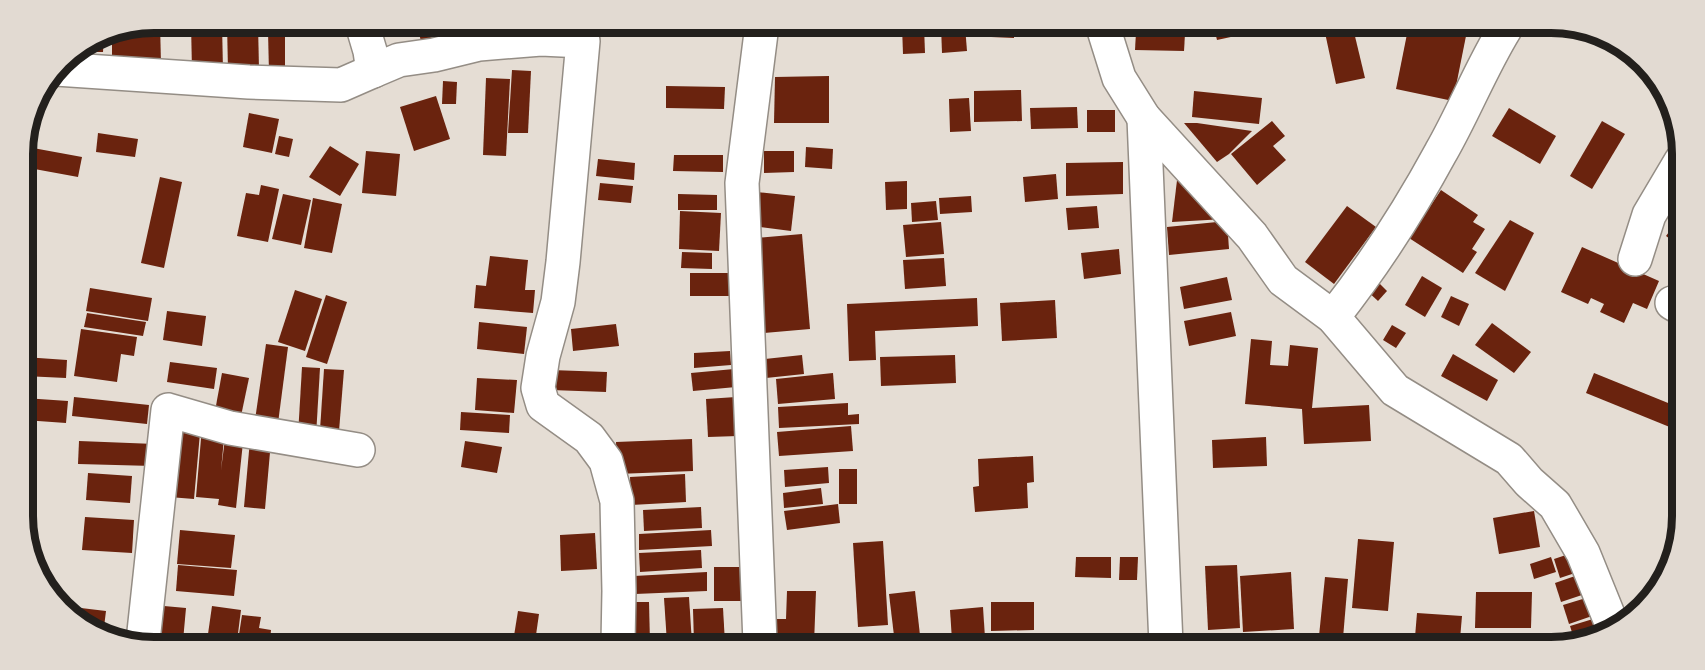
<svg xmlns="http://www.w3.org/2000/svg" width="1705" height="670" font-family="Commissioner,sans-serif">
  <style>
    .building { fill: #6a230e }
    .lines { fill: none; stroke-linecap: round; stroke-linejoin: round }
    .minor-casing { stroke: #948d85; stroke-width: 36 }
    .minor { stroke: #fff; stroke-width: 33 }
    .rim { fill: none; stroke: #23201d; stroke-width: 8 }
  </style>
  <rect width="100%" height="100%" fill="#e5ddd4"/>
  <g class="building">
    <polygon points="154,22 160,23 161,64 112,65 112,31"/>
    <polygon points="191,23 222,23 223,71 192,71"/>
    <polygon points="227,23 258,23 259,70 228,71"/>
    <polygon points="291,23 334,23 334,35 292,36"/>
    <polygon points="417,24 472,24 475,35 422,46"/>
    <polygon points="902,26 924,26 925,53 903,54"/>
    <polygon points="941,26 965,26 967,51 942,53"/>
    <polygon points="991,27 1014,27 1014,38 991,37"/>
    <polygon points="1214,28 1239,28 1240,35 1217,40"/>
    <polygon points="1324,28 1353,28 1365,78 1336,84"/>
    <polygon points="1408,29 1430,29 1466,36 1453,101 1396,89"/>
    <polygon points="268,31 285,31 285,72 269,73"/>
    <polygon points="104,32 103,52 91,52 92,40"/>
    <polygon points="1136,32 1185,34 1184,51 1135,50"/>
    <polygon points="512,70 531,71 528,133 508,133"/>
    <polygon points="829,76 829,123 774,123 775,77"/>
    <polygon points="486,78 510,79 506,156 483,155"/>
    <polygon points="443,81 457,82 456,104 442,104"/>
    <polygon points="666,86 725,87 724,109 666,108"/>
    <polygon points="1021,90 1022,121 974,122 974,91"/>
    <polygon points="1194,91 1262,98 1259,124 1192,117"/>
    <polygon points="436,96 450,139 414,151 400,107"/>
    <polygon points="969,98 971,131 950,132 949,99"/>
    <polygon points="1077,107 1078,128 1031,129 1030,108"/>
    <polygon points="1509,108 1556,136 1540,164 1492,136"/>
    <rect x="1087" y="110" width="28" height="22"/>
    <polygon points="249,113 279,119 272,153 243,147"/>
    <polygon points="1272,121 1285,136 1273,146 1286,160 1257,185 1231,154"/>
    <polygon points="1602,121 1625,134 1592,189 1570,176"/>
    <polygon points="1184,123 1197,123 1252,131 1229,154 1217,162"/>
    <polygon points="98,133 138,139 135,157 96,152"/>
    <polygon points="279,136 293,139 289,157 275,154"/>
    <polygon points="330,146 359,164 340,196 309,177"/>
    <polygon points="806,147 833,149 832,169 805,167"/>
    <polygon points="33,148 82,157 78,177 29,168"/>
    <polygon points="366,151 400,154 396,196 362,193"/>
    <polygon points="764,151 794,151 794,172 764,173"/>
    <polygon points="674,155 723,155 723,172 673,171"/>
    <polygon points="598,159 635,163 634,180 596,176"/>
    <polygon points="1123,162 1123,194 1066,196 1066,163"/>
    <polygon points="1178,172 1225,219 1172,222"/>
    <polygon points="1056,174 1058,199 1025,202 1023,177"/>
    <polygon points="160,177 182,182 164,268 141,263"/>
    <polygon points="907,181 907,209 886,210 885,182"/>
    <polygon points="600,183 633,186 631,203 598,200"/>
    <polygon points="261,185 279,189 268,242 237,236 246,193 259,195"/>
    <polygon points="1441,190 1478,215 1473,222 1485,229 1472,249 1477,252 1463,273 1409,238"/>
    <polygon points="756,192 795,196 791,231 752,226"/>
    <polygon points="283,194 311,200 301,245 272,239"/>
    <polygon points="678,194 717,195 717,210 678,210"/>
    <polygon points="971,196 972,212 940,214 939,198"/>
    <polygon points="313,198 342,204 332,253 304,248"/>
    <polygon points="936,201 938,220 912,222 911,203"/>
    <polygon points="1097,206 1099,228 1068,230 1066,208"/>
    <polygon points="1347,206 1376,227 1334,284 1305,262"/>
    <polygon points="680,211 721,213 719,251 679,249"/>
    <polygon points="1680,217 1680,246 1666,236"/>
    <polygon points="1510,220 1534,233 1505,291 1475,273"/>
    <polygon points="1227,221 1229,249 1169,255 1167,227"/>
    <polygon points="941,222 944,254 906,257 903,225"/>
    <polygon points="802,234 810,329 764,333 756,238"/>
    <polygon points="1582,247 1659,281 1647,309 1633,303 1624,323 1600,312 1604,304 1591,298 1588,304 1561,292"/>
    <polygon points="1119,249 1121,274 1084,279 1081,253"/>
    <polygon points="682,252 712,253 712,269 681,268"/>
    <polygon points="490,256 528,260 525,290 535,290 533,313 474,308 476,285 486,286"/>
    <polygon points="944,258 946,286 905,289 903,260"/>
    <rect x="690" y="273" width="43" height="23"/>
    <polygon points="1422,276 1442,288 1425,317 1405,305"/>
    <polygon points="1227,277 1232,300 1184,309 1180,287"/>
    <polygon points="1375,279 1387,291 1378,301 1366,290"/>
    <polygon points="90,288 152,298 148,321 86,311"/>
    <polygon points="295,290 322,299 305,351 278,342"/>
    <polygon points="326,295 347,302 327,364 306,357"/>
    <polygon points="1451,296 1469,304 1459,326 1441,317"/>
    <polygon points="977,298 978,326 875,331 876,360 849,361 847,304"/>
    <polygon points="1055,300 1057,338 1002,341 1000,303"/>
    <polygon points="167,311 206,316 202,346 163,340"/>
    <polygon points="1231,312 1236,336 1189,346 1184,321"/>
    <polygon points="87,313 146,322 143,336 84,327"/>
    <polygon points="479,322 527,327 524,354 477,349"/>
    <polygon points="1492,323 1531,352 1514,373 1475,345"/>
    <polygon points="616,324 619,346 573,351 571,329"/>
    <polygon points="1392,325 1406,333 1396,348 1383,340"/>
    <polygon points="81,329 137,337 134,356 121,354 117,382 74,376"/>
    <polygon points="1251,339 1272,341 1270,365 1288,366 1290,345 1318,348 1312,408 1369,405 1371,441 1304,444 1302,409 1245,404"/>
    <polygon points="266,344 288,347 278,423 255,420"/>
    <polygon points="730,351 731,365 694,368 694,353"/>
    <polygon points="1453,354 1498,380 1487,401 1441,376"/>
    <polygon points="802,355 804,374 766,378 765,359"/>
    <polygon points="955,355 956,383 881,386 880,357"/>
    <polygon points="24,357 67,360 66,378 24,376"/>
    <polygon points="170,362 217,368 214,389 167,382"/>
    <polygon points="302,367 320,368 316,436 298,435"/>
    <polygon points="324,369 344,370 339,431 320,430"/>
    <polygon points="734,369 736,387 693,391 691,373"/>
    <polygon points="551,370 607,372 606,392 551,390"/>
    <polygon points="222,373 249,378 241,416 215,411"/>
    <polygon points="833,373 835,399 778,404 776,379"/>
    <polygon points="1594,373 1678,407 1677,430 1586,393"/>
    <polygon points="477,378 517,380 514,413 475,410"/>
    <polygon points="74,397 149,405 147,424 72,416"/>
    <polygon points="736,397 738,436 708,437 706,399"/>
    <polygon points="24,398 68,401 66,423 24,420"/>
    <polygon points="848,403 848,415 859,414 859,424 779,428 778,407"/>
    <polygon points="461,412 510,415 509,433 460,430"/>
    <polygon points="176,420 201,422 194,499 169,497"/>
    <polygon points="851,426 853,451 779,456 777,432"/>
    <polygon points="202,427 225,428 221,470 226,431 244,433 236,508 218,505 219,499 196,497"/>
    <polygon points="1266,437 1267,466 1213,468 1212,440"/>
    <polygon points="692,439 693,471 617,474 616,442"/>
    <polygon points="250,440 271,441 265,509 244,507"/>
    <polygon points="79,441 155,444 153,466 78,464"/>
    <polygon points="465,441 502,447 497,473 461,467"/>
    <polygon points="1033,456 1034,482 1027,483 1028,508 975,512 973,487 979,486 978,459"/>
    <polygon points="828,467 829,483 785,487 784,470"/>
    <rect x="839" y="469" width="18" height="35"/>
    <polygon points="88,473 132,476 130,503 86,500"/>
    <polygon points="685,474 686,502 631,505 630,477"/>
    <polygon points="821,488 823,504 784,508 783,493"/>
    <polygon points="838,504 840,523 787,530 784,511"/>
    <polygon points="701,507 702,528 644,531 643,510"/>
    <polygon points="1534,511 1540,547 1499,554 1493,518"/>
    <polygon points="85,517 134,520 132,553 82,550"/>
    <polygon points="180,530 235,535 231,568 177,564"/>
    <polygon points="711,530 712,546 639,550 639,534"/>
    <polygon points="595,533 597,569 561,571 560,535"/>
    <polygon points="1358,539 1394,542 1388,611 1352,608"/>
    <polygon points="883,541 888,625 858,627 853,543"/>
    <polygon points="701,550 702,568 640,572 639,553"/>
    <polygon points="1569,554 1575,573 1560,578 1554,559"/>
    <polygon points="1076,557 1111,557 1111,578 1075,577"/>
    <polygon points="1120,557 1138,557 1137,580 1119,580"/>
    <polygon points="1551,557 1556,572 1534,579 1530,564"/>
    <polygon points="178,565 237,570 234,596 176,591"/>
    <polygon points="1237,565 1240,628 1208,630 1205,566"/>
    <rect x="714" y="567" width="38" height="34"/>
    <polygon points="707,572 707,591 635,594 634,576"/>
    <polygon points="1291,572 1294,629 1243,632 1240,576"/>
    <polygon points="1578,575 1585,594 1561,602 1555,583"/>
    <polygon points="1325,577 1348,579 1343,638 1319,636"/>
    <polygon points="787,591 816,591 814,644 769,644 770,619 786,619"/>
    <polygon points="915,591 921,644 895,644 889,594"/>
    <polygon points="1476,592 1532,592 1531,628 1475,628"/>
    <polygon points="689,597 692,643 667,643 664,598"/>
    <polygon points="1586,598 1592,616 1569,624 1563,605"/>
    <polygon points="624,602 649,602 650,643 624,643"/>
    <polygon points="991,602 1034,602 1034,630 991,631"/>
    <polygon points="153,605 186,608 183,641 149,641"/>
    <polygon points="212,606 241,610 237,641 207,641"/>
    <polygon points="983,607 985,638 952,640 950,610"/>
    <polygon points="81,608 106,611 103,635 79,619"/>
    <polygon points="723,608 725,643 694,643 693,609"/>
    <polygon points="518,611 539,614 535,642 513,642"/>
    <polygon points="1417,613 1462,616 1460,639 1415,637"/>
    <polygon points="242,615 261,617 259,628 271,630 270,641 238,641"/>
    <polygon points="1593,619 1597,633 1575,642 1570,626"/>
    <polygon points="599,633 600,643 570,643 570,634"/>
  </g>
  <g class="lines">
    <defs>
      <g id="minor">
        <polyline points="362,24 370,51 373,71 399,60 434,55 479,44 541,39 583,41 563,262 558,302 543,356 538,388 543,405 589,438 606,461 617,501 619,591 618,643"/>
        <polyline points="1103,27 1119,78 1144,118 1252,236 1283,280 1333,317 1395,390 1509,459 1529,482 1555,505 1583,553 1613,627"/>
        <polyline points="56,69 249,82 341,85 373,71"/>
        <polyline points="1144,118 1166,645"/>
        <polyline points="1635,259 1649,215 1681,161"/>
        <polyline points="1672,303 1679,307"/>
        <path d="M 1333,317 C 1374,265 1409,211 1441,152 C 1464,112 1481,68 1505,29"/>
        <polyline points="143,641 168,410 230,428 358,450"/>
        <polyline points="760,643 742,183 762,25"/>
      </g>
    </defs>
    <use href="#minor" class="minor-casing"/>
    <use href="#minor" class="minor"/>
  </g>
  <path d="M0 0H1705V670H0ZM154 33H1551A121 121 0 0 1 1672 154V516A121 121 0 0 1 1551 637H154A121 121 0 0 1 33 516V154A121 121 0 0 1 154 33Z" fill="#e2dad2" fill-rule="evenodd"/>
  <path class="rim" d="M154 33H1551A121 121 0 0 1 1672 154V516A121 121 0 0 1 1551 637H154A121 121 0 0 1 33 516V154A121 121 0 0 1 154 33Z"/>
</svg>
